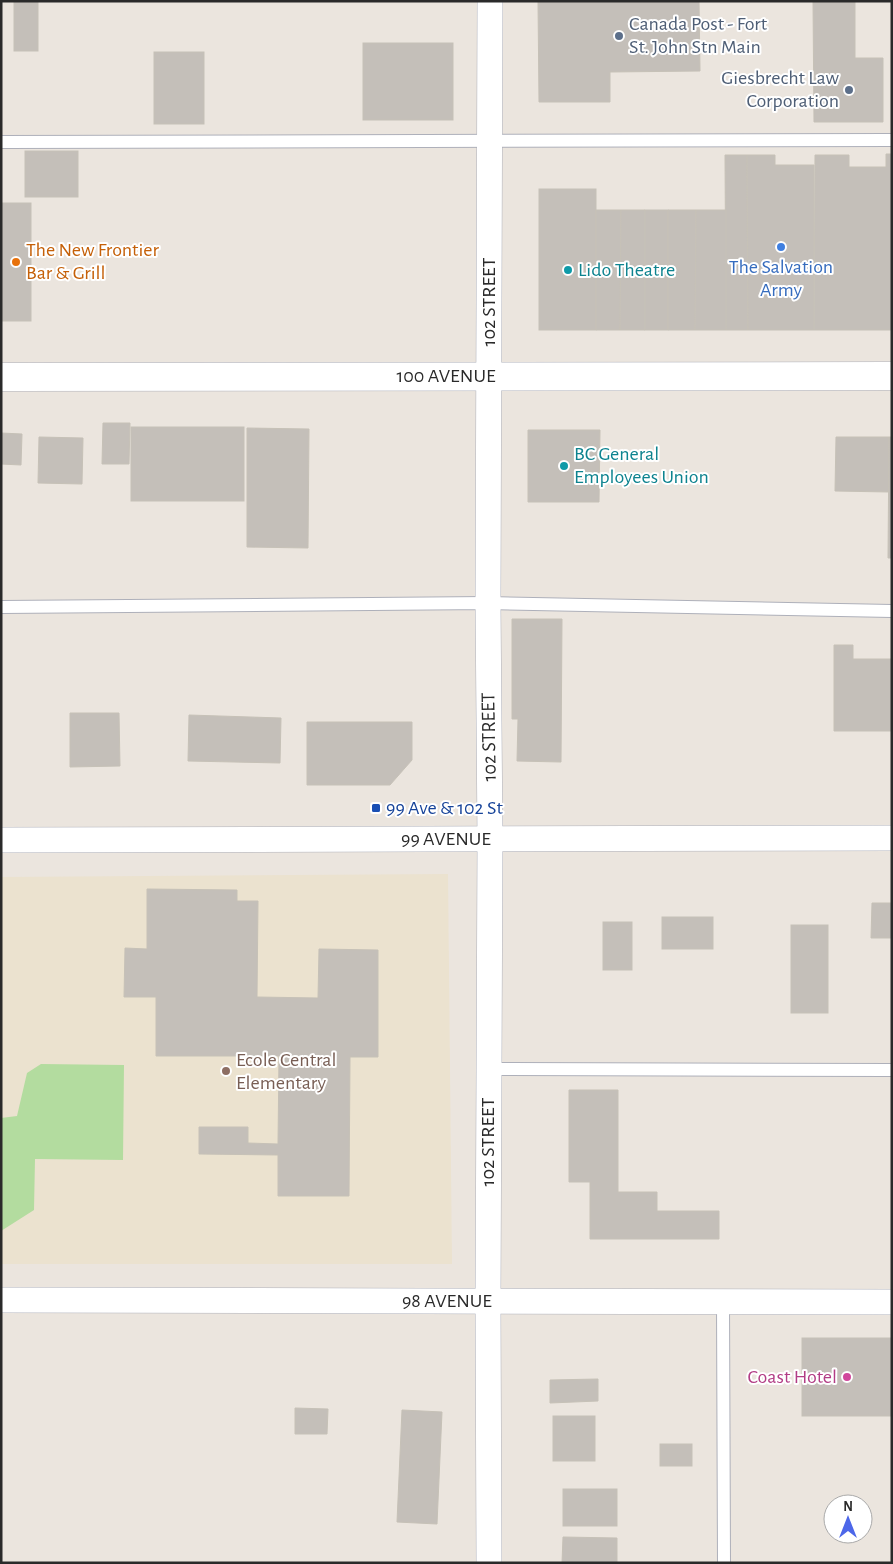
<svg xmlns="http://www.w3.org/2000/svg" width="893" height="1564" font-family="'Alegreya Sans',sans-serif">
  <style>
    .education { fill: #ebe2cf }
    .green { fill: #b3dc9f }
    .building { fill: #c4bfb9; stroke: #c6c1b7 }
    .lines { fill: none; stroke-linecap: round; stroke-linejoin: round }
    .lane-casing { stroke: #aeb0ba; stroke-width: 14 }
    .street-casing { stroke: #aeb0ba; stroke-width: 26 }
    .secondary-casing { stroke: #aeb0ba; stroke-width: 29 }
    .lane { stroke: #fff; stroke-width: 12 }
    .street { stroke: #fff; stroke-width: 25 }
    .secondary { stroke: #fff; stroke-width: 28 }
    .service-dot { fill: #5c6f8a; stroke: #fff; stroke-width: 2 }
    .shop-dot { fill: #3f7fe0; stroke: #fff; stroke-width: 2 }
    .food-dot { fill: #e8710a; stroke: #fff; stroke-width: 2 }
    .culture-dot { fill: #0f9aa8; stroke: #fff; stroke-width: 2 }
    .transit-dot { fill: #1a4fb4; stroke: #fff; stroke-width: 2 }
    .education-dot { fill: #8d6e63; stroke: #fff; stroke-width: 2 }
    .hotel-dot { fill: #d1479c; stroke: #fff; stroke-width: 2 }
    .labels { text-anchor: middle; dominant-baseline: central; stroke-width: 4; stroke-linejoin: round; paint-order: stroke }
    .service-label { font-size: 20px; fill: #4e5e75; stroke: #fff; text-anchor: start }
    .food-label { font-size: 20px; fill: #c56008; stroke: #fff; text-anchor: start }
    .shop-label { font-size: 20px; fill: #366cbe; stroke: #fff }
    .culture-label { font-size: 20px; fill: #0d838f; stroke: #fff; text-anchor: start }
    .street-label { font-size: 20px; fill: #2a2a2a; stroke: #fff }
    .transit-label { font-size: 20px; fill: #164399; stroke: #fff; text-anchor: start }
    .education-label { font-size: 20px; fill: #785e54; stroke: #fff; text-anchor: start }
    .hotel-label { font-size: 20px; fill: #b23c85; stroke: #fff; text-anchor: end }
  </style>
  <rect width="100%" height="100%" fill="#ebe5de"/>
  <polygon class="education" points="448,874 452,1264 1,1264 1,877"/>
  <polygon class="green" points="41,1064 124,1065 123,1160 35,1159 34,1210 1,1231 1,1118 17,1116 27,1073"/>
  <g class="building">
    <rect x="14" y="1" width="24" height="50"/>
    <polygon points="538,1 699,1 700,71 610,72 610,102 539,102"/>
    <polygon points="813,1 855,1 855,58 883,58 883,122 814,122"/>
    <rect x="363" y="43" width="90" height="77"/>
    <rect x="154" y="52" width="50" height="72"/>
    <rect x="25" y="151" width="53" height="46"/>
    <polygon points="886,154 892,154 892,330 814,330 815,155 849,155 849,167 886,167"/>
    <polygon points="725,155 747,155 748,330 726,330"/>
    <polygon points="747,155 775,155 775,165 814,165 814,330 748,330"/>
    <rect x="539" y="189" width="57" height="141"/>
    <rect x="1" y="203" width="30" height="118"/>
    <polygon points="596,210 621,210 620,330 596,330"/>
    <polygon points="621,210 645,210 645,330 620,330"/>
    <rect x="645" y="210" width="23" height="120"/>
    <polygon points="668,210 696,210 695,330 668,330"/>
    <polygon points="696,210 726,210 726,330 695,330"/>
    <polygon points="103,423 130,423 129,464 102,464"/>
    <rect x="131" y="427" width="113" height="74"/>
    <polygon points="247,428 309,429 308,548 247,547"/>
    <polygon points="528,430 600,430 599,502 528,502"/>
    <polygon points="1,433 22,434 21,465 1,464"/>
    <polygon points="39,437 83,438 82,484 38,483"/>
    <polygon points="836,437 889,437 889,492 835,491"/>
    <polygon points="889,437 892,437 892,558 888,558"/>
    <polygon points="512,619 562,619 561,762 517,761 518,719 512,719"/>
    <polygon points="834,645 853,645 853,659 892,659 892,731 834,731"/>
    <polygon points="70,713 119,713 120,766 70,767"/>
    <polygon points="189,715 281,718 280,763 188,761"/>
    <polygon points="307,722 412,722 412,760 390,785 307,785"/>
    <polygon points="147,889 237,890 237,901 258,901 257,997 318,998 319,949 378,950 378,1057 350,1057 349,1196 278,1196 278,1155 199,1154 199,1127 248,1127 248,1143 278,1144 279,1056 156,1056 156,997 124,997 125,948 147,949"/>
    <polygon points="872,903 892,903 892,938 871,938"/>
    <rect x="662" y="917" width="51" height="32"/>
    <rect x="603" y="922" width="29" height="48"/>
    <rect x="791" y="925" width="37" height="88"/>
    <polygon points="569,1090 618,1090 618,1192 657,1192 657,1211 719,1211 719,1239 590,1239 590,1182 569,1182"/>
    <rect x="802" y="1338" width="90" height="78"/>
    <polygon points="598,1379 598,1401 550,1403 550,1380"/>
    <polygon points="295,1408 328,1409 327,1434 295,1434"/>
    <polygon points="402,1410 442,1412 437,1524 397,1522"/>
    <rect x="553" y="1416" width="42" height="45"/>
    <rect x="660" y="1444" width="32" height="22"/>
    <rect x="563" y="1489" width="54" height="37"/>
    <polygon points="563,1537 617,1538 617,1563 562,1563"/>
  </g>
  <g class="lines">
    <defs>
      <g id="lane">
        <polyline points="1,142 892,140"/>
        <polyline points="1,607 488,603 892,611"/>
        <polyline points="489,1069 892,1070"/>
        <polyline points="723,1303 724,1563"/>
      </g>
      <g id="street">
        <polyline points="1,840 892,838"/>
        <polyline points="1,1300 892,1302"/>
        <polyline points="489,1563 488,1301 490,839 488,603 490,1"/>
      </g>
      <polyline id="secondary" points="1,377 892,376"/>
    </defs>
    <use href="#lane" class="lane-casing"/>
    <use href="#street" class="street-casing"/>
    <use href="#secondary" class="secondary-casing"/>
    <use href="#lane" class="lane"/>
    <use href="#street" class="street"/>
    <use href="#secondary" class="secondary"/>
  </g>
  <g class="service-dot">
    <circle cx="619" cy="36" r="5"/>
    <circle cx="849" cy="90" r="5"/>
  </g>
  <circle class="shop-dot" cx="781" cy="247" r="5"/>
  <circle class="food-dot" cx="16" cy="262" r="5"/>
  <g class="culture-dot">
    <circle cx="568" cy="270" r="5"/>
    <circle cx="564" cy="466" r="5"/>
  </g>
  <rect class="transit-dot" x="371" y="803" width="10" height="10" rx="2.5"/>
  <circle class="education-dot" cx="226" cy="1071" r="5"/>
  <circle class="hotel-dot" cx="847" cy="1377" r="5"/>
  <g class="labels">
    <g class="service-label">
      <text x="629" y="24">Canada Post - Fort<tspan x="629" dy="23">St. John Stn Main</tspan></text>
      <text x="839" y="78" text-anchor="end">Giesbrecht Law<tspan x="839" dy="23">Corporation</tspan></text>
    </g>
    <g class="food-label">
      <text x="26" y="250">The New Frontier<tspan x="26" dy="23">Bar &amp; Grill</tspan></text>
    </g>
    <g class="shop-label">
      <text x="781" y="267">The Salvation<tspan x="781" dy="23">Army</tspan></text>
    </g>
    <g class="culture-label">
      <text x="578" y="270">Lido Theatre</text>
      <text x="574" y="454">BC General<tspan x="574" dy="23">Employees Union</tspan></text>
    </g>
    <g class="street-label">
      <text transform="translate(489 302) rotate(-90)">102 STREET</text>
      <text x="446" y="376">100 AVENUE</text>
      <text transform="translate(489 737) rotate(-91)">102 STREET</text>
      <text x="446" y="839">99 AVENUE</text>
      <text transform="translate(488 1142) rotate(-90)">102 STREET</text>
      <text x="447" y="1301">98 AVENUE</text>
    </g>
    <g class="transit-label">
      <text x="386" y="808">99 Ave &amp; 102 St</text>
    </g>
    <g class="education-label">
      <text x="236" y="1060">Ecole Central<tspan x="236" dy="23">Elementary</tspan></text>
    </g>
    <g class="hotel-label">
      <text x="837" y="1377">Coast Hotel</text>
    </g>
  </g>
  <rect width="893" height="1564" fill="none" stroke="#2a2a2a" stroke-width="5"/>
  <g transform="translate(848 1519)"><circle r="24" fill="#ffffff" stroke="#aaaaaa"/>
  <path d="M0-4L9 19L0 12L-9 19Z" fill="#4d67e9"/>
  <text y="-8" font-size="14" font-weight="bold" text-anchor="middle" fill="#2a2a2a">N</text>
  </g>
</svg>
